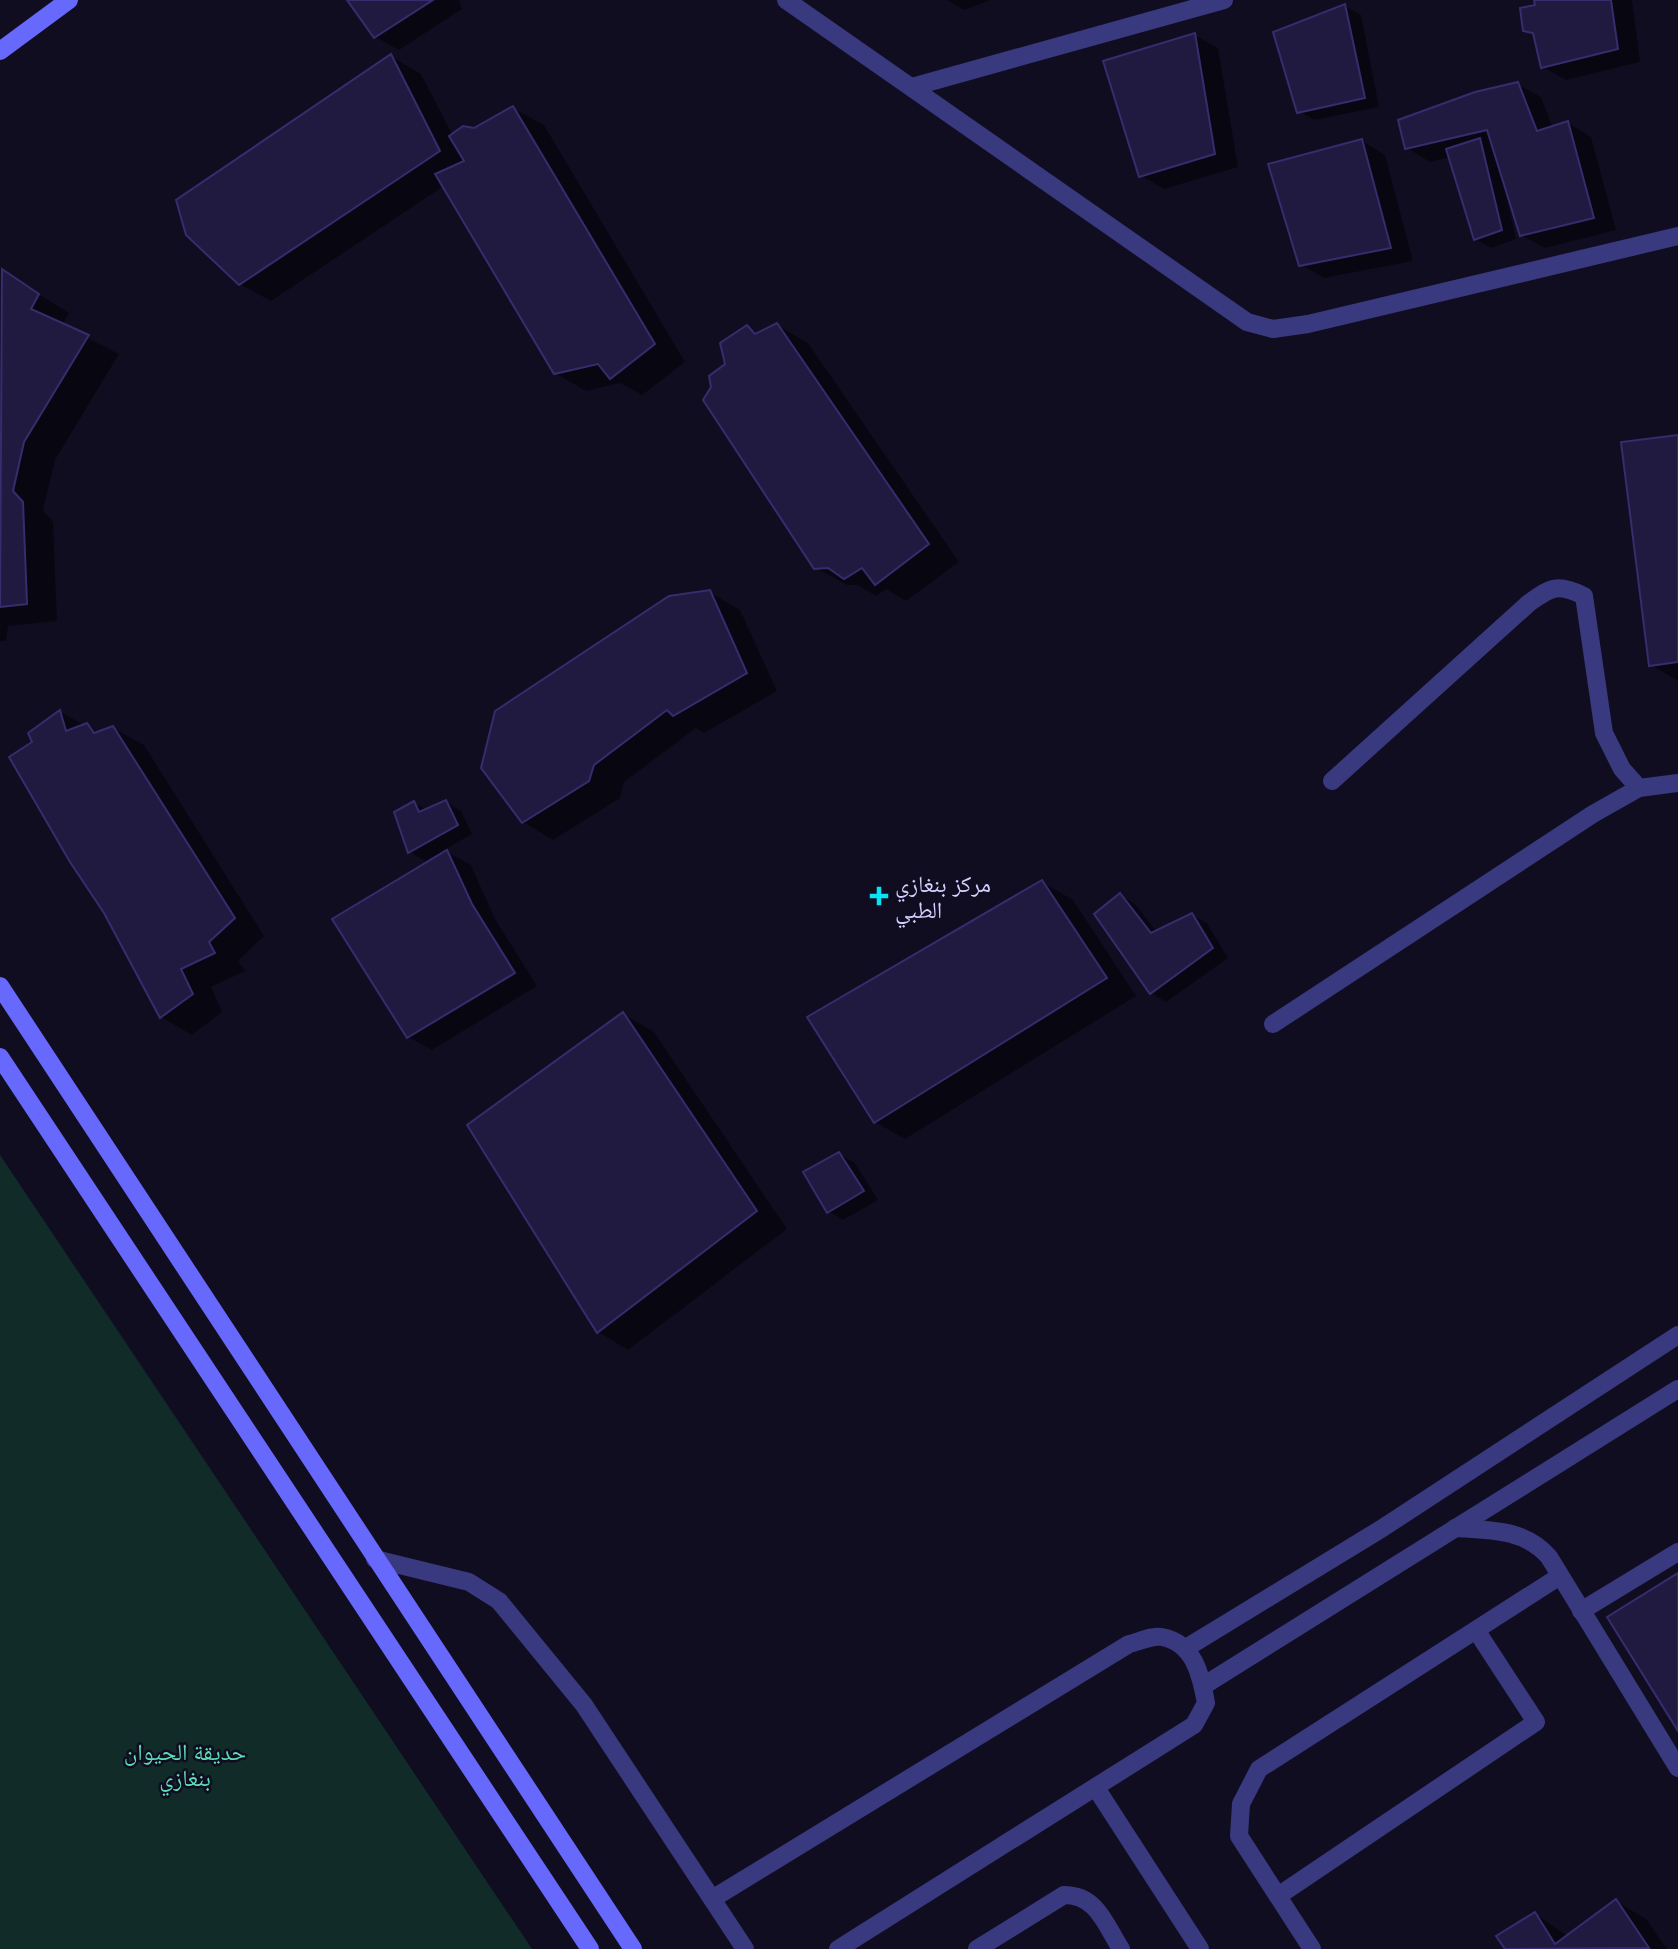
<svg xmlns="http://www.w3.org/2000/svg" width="1678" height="1949" font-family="'Noto Sans','Noto Naskh Arabic',sans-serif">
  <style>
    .green { fill: #112b29 }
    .shadow { fill: #0007 }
    .building { fill: #201a41; stroke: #372c6d; stroke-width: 2 }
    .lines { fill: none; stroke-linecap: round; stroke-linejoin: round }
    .lane { stroke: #39397f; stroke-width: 18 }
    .street { stroke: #39397f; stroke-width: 18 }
    .secondary { stroke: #6768fc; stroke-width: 18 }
    .poi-dot { fill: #04e4f4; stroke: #100d21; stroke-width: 2.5 }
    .labels { text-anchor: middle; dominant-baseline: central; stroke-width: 5; stroke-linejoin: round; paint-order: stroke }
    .poi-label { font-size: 23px; fill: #d2cefe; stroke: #100d21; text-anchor: start }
    .park-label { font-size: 23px; fill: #5cddb8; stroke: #100d21 }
  </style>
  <rect width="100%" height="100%" fill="#100d21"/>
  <polygon class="green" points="0,1155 532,1949 0,1949"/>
  <g class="shadow">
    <polygon points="349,0 459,0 462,9 399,50 375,37"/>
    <polygon points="947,0 991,0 964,10"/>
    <polygon points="1536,0 1632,0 1640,62 1566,80 1543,67 1534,35 1525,30 1537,6"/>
    <polygon points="1345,6 1361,15 1379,107 1314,120 1299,111"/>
    <polygon points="1195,35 1218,48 1238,167 1164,189 1140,175"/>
    <polygon points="391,56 421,74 453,136 475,129 513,108 544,125 685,362 642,395 620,383 586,391 555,373 444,186 271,301 240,284"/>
    <polygon points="1517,84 1541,97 1553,128 1568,123 1591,137 1616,230 1545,248 1521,235 1508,194 1506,194 1516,239 1491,248 1475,239 1450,157 1430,162 1407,148"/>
    <polygon points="1362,141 1385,155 1413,261 1324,278 1300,264"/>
    <polygon points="2,271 69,313 62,325 119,354 55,460 43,510 53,522 57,621 8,626 6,641 0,641"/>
    <polygon points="777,325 808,343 959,562 906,601 886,589 876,596 857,585 847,585 816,568 727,364 747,327 760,334"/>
    <polygon points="1678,437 1678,681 1651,665"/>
    <polygon points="710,592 740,610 777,691 704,733 696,728 624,782 620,798 553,840 523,822"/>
    <polygon points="60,712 100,733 113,728 144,745 264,936 238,961 245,971 211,987 222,1012 192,1035 161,1017 106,912 34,742"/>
    <polygon points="446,802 461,811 472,834 425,861 410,852 414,803 427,810"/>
    <polygon points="447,852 471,865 495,919 537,986 432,1050 408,1037"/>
    <polygon points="1042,882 1073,900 1136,996 905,1139 875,1122"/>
    <polygon points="1120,895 1135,904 1157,932 1192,915 1207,923 1228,958 1166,1002 1151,993"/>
    <polygon points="623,1014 654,1032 787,1229 628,1350 598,1332"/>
    <polygon points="839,1154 855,1163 878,1200 843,1220 828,1211"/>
    <polygon points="1616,1901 1646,1919 1667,1949 1507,1949 1499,1936 1535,1914 1568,1936"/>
  </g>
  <g class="building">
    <polygon points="347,0 433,0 374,38"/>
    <polygon points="1534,0 1611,0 1618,49 1541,68 1533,33 1523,31 1520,8 1535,5"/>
    <polygon points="1345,4 1365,98 1297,113 1273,32"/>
    <polygon points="1195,33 1215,154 1139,177 1103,61"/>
    <polygon points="391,54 440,151 239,285 186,235 176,200"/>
    <polygon points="1518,82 1537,131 1568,121 1594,218 1520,236 1487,130 1405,149 1398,120 1475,92"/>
    <polygon points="513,106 655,344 610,379 598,364 554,374 435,174 464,161 449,136 463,126 474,128"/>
    <polygon points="1480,138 1502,230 1474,240 1446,149"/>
    <polygon points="1362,139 1391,248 1299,266 1268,164"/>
    <polygon points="2,269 39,294 31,309 89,335 24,442 13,491 23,502 27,604 0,607"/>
    <polygon points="777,323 929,544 875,585 862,568 844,579 828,568 814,569 703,400 711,387 709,376 725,364 720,343 747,325 755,334"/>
    <polygon points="1678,435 1678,662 1649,666 1621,442"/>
    <polygon points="710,590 747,673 673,716 667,710 594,765 589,781 522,823 481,768 495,711 669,596"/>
    <polygon points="60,710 66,731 87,723 94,733 113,726 235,918 209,942 215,953 181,969 193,994 160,1018 104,913 70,862 9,757 32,742 28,733"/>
    <polygon points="446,800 458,825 408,853 394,812 414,801 419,812"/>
    <polygon points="447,850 472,904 515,973 407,1038 332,919"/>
    <polygon points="1042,880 1107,978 874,1123 807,1017"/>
    <polygon points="1120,893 1151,933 1192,913 1213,948 1150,994 1094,914"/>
    <polygon points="623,1012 757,1211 597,1333 467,1125"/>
    <polygon points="839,1152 864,1191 827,1213 803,1172"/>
    <polygon points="1678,1573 1678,1731 1607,1617"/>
    <polygon points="1616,1899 1649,1948 1505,1949 1496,1936 1535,1912 1555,1944"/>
  </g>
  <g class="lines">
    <g class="lane">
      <path d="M 1332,781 L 1529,603 C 1551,587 1558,583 1584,596 L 1604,733 L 1622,769 L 1639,788"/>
      <polyline points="1273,1024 1593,814 1639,788 1678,783"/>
      <path d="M 1455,1528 C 1490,1530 1525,1529 1549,1557 L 1678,1768"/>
      <polyline points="375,1559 469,1582 499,1601 584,1705 745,1949"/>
      <polyline points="1581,1611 1678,1552"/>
      <polyline points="1186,1648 1381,1529 1678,1335"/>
      <polyline points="1203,1686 1678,1389"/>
      <polyline points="1096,1788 1200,1949"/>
      <polyline points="1278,1896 1536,1722 1476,1630"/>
      <path d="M 712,1899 L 1129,1644 C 1138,1642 1153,1635 1162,1637 C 1194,1643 1201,1675 1206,1703 L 1194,1725 L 838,1949"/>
      <path d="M 977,1949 L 1064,1895 C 1097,1895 1105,1924 1121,1949"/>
      <polyline points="1312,1949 1239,1836 1241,1804 1259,1769 1560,1576"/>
    </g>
    <g class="street">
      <polyline points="786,0 1247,322 1273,329 1308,324 1678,236"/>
      <polyline points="912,87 1224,0"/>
    </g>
    <g class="secondary">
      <polyline points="0,51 69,0"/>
      <polyline points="0,986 633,1949"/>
      <polyline points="0,1057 590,1949"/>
    </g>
  </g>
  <path class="poi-dot" d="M875.5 885.5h7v7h7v7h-7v7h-7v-7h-7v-7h7z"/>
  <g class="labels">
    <g class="poi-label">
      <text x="895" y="883">مركز بنغازي<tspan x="895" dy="26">الطبي</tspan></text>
    </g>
    <g class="park-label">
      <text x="185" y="1751">حديقة الحيوان<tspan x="185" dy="26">بنغازي</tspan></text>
    </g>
  </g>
</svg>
